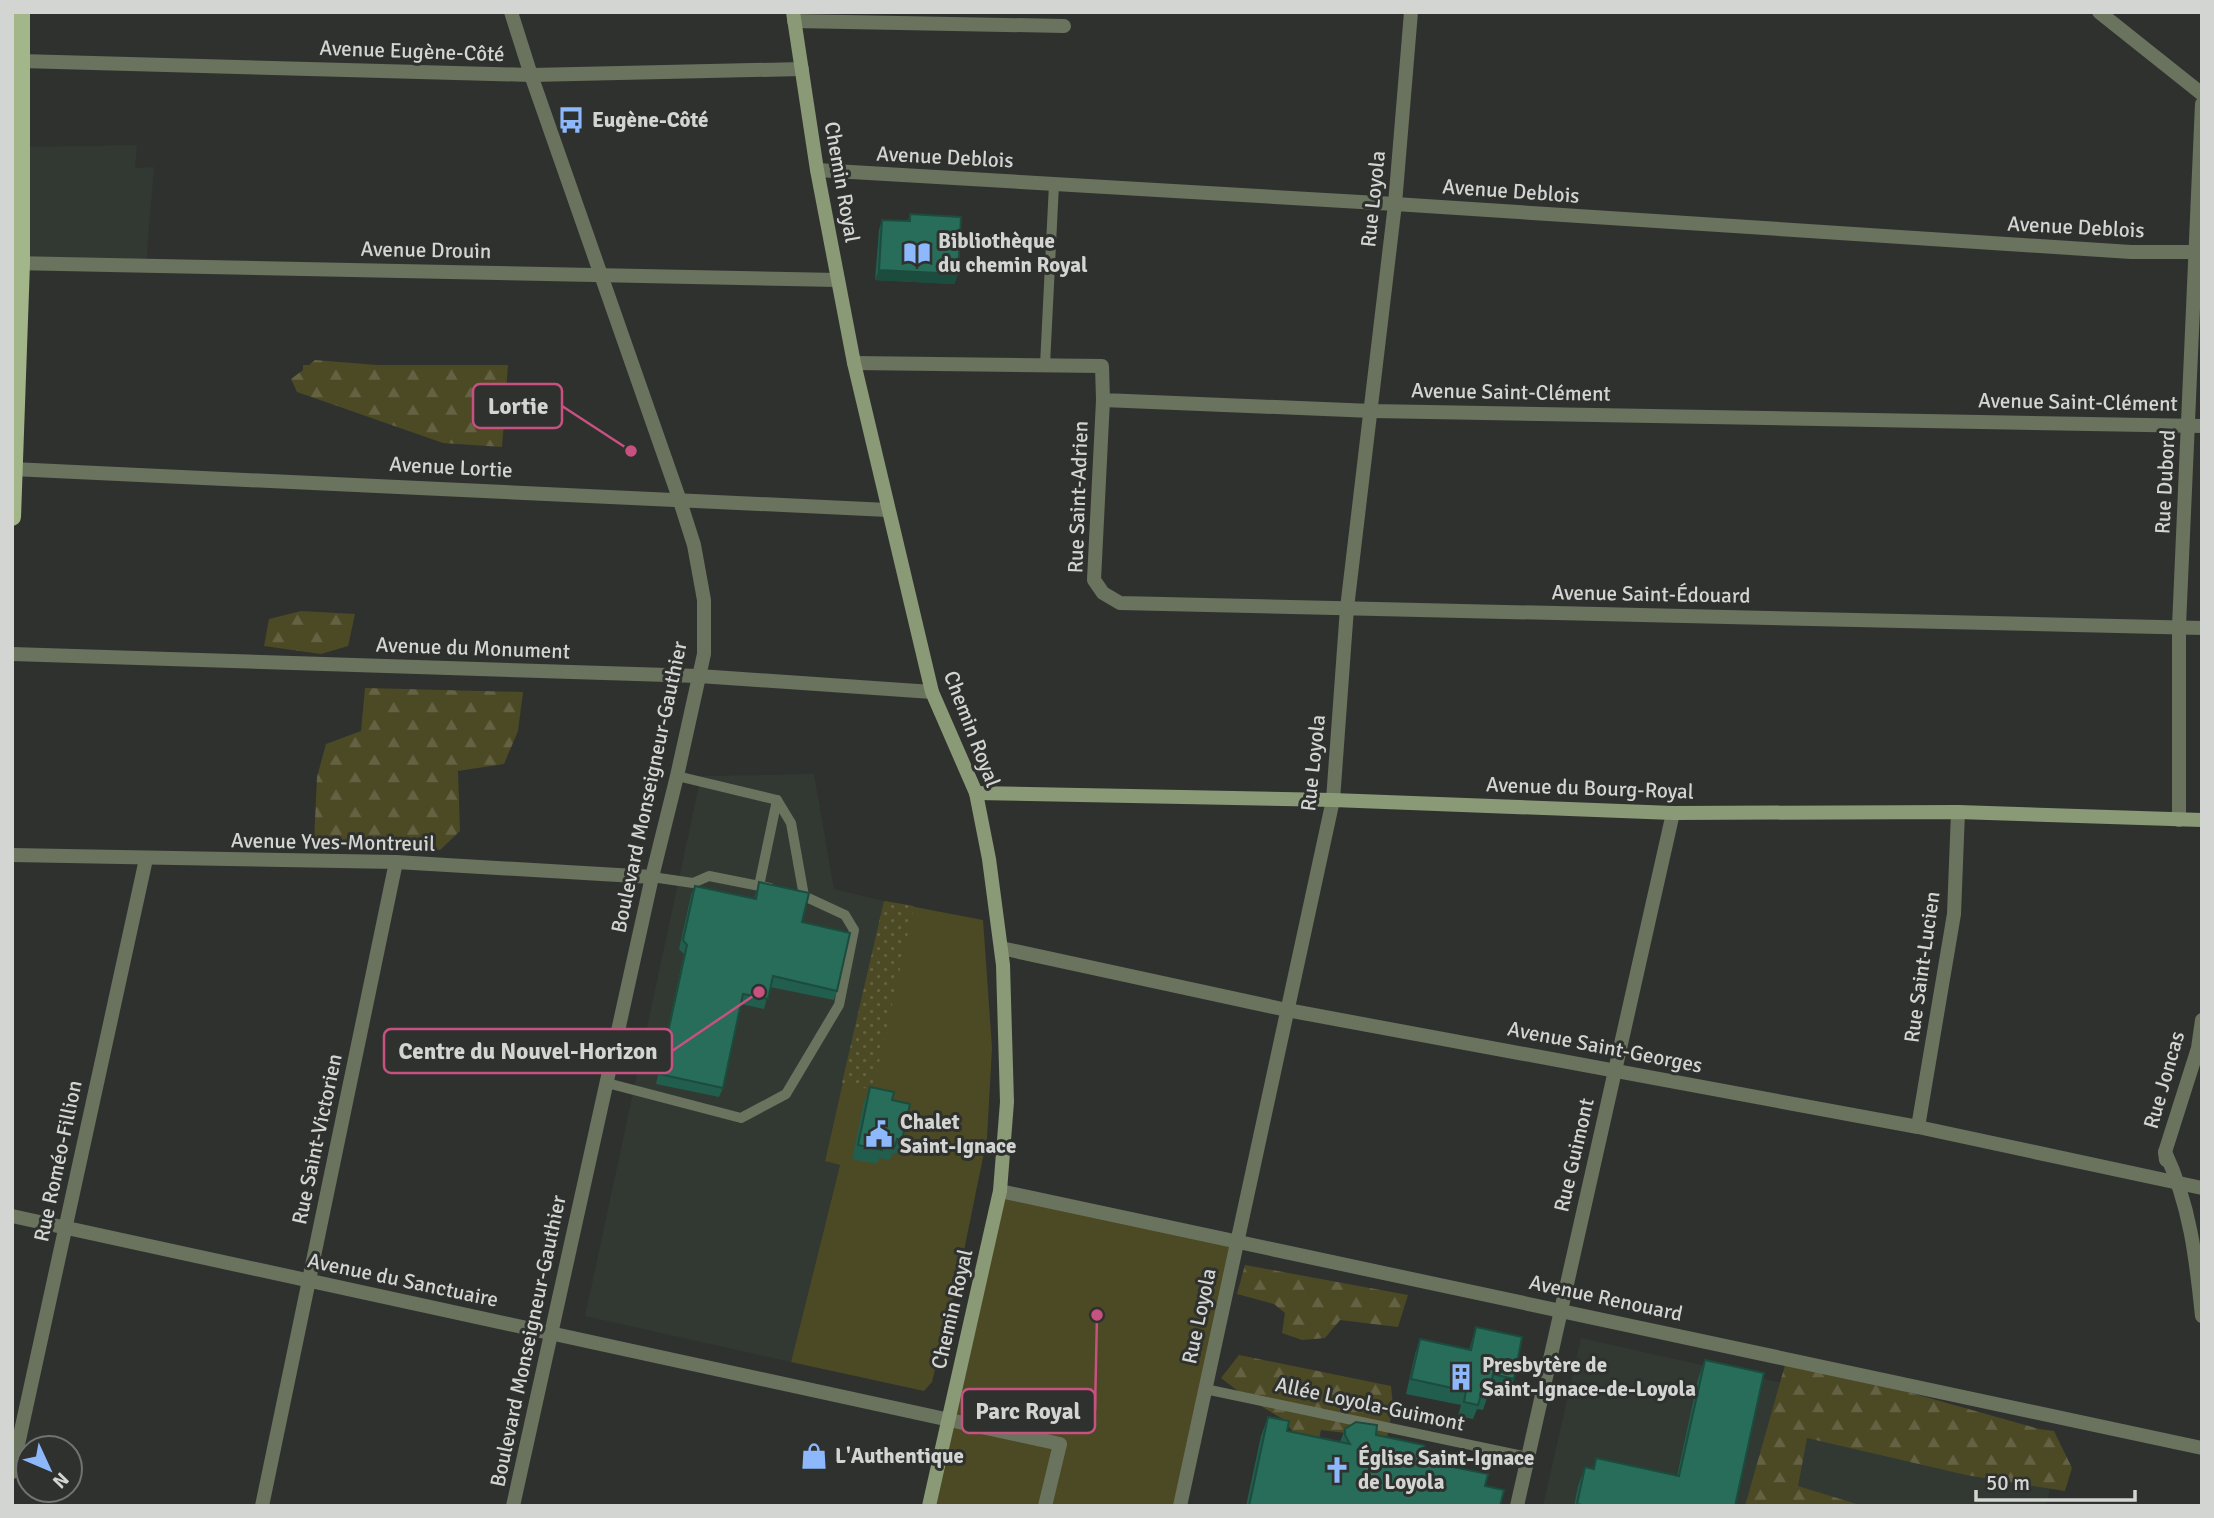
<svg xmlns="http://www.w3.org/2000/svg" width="2214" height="1518" font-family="Signika,sans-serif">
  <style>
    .built { fill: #313932 }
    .forest { fill: url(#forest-firs) }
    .park { fill: #4c4925 }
    .garden { fill: url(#garden-dots) }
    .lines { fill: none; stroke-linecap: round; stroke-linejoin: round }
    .lane { stroke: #6a735e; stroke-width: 10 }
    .street { stroke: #6a735e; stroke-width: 14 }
    .secondary { stroke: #8a9976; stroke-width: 14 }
    .primary { stroke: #a2b689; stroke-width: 18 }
    .wall { fill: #225e4d }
    .shaded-wall { fill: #1b4c3e }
    .building { fill: #276d59; stroke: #1b4c3e; stroke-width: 2 }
    .labels { text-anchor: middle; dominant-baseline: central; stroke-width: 6; stroke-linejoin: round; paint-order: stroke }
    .street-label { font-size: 21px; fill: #d3d5d3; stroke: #2f312f }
    .poi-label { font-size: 21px; font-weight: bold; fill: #d3d5d3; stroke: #2f312f; text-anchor: start }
    .leader { fill: none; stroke: #c7517f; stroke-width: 2.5 }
    .callout-dot { fill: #c7517f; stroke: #2f312f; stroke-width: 2.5 }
    .callout { fill: #2f312f; stroke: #c7517f; stroke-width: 2.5 }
    .callout-label { font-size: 23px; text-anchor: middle; font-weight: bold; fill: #d3d5d3 }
  </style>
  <defs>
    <pattern id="forest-firs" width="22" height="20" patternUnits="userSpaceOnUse" patternTransform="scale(1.75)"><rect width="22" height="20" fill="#4c4925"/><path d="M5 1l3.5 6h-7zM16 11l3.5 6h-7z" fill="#656244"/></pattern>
    <pattern id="garden-dots" width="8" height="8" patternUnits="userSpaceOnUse" patternTransform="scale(1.75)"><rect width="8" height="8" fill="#4c4925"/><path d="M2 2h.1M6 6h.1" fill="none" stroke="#656244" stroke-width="1.8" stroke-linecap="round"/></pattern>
  </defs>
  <rect width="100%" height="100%" fill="#2f312f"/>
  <g class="built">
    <polygon points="12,12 20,147 137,145 135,168 154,167 146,267 12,263"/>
    <polygon points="814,774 834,889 884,901 825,1160 840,1165 791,1362 585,1316 701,776"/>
    <polygon points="1581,1338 2060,1445 2046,1506 1543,1506"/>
  </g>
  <g class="forest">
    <polygon points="315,360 377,365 508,365 502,447 443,443 297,392 291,379 303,370 303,365 309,365"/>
    <polygon points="301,611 355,614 348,646 321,654 264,646 269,619"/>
    <polygon points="365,688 523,692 518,731 504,764 458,771 460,831 440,850 314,842 317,777 326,744 361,731"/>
    <polygon points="1245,1265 1408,1295 1398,1327 1340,1320 1325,1338 1302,1340 1282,1333 1285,1313 1274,1304 1237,1294"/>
    <polygon points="1239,1355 1391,1386 1393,1406 1387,1438 1321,1430 1317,1449 1293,1432 1283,1419 1247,1398 1221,1378"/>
    <polygon points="1787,1358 2039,1429 2054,1431 2072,1468 2065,1491 1966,1475 1807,1438 1798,1486 1863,1506 1745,1506"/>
  </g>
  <g class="park">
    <polygon points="884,901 983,920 992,1048 987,1138 961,1265 932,1382 924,1391 791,1362 840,1165 825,1161"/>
    <polygon points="1000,1191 1237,1241 1180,1506 929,1506"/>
  </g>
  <polygon class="garden" points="884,901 914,906 873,1090 842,1083"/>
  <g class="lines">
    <g class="lane">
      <polyline points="1045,365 1054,184"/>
      <polyline points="652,877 693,883 709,876 770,888"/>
      <polyline points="759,886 777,800"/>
      <polyline points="607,1083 741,1118 786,1094 839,1005 854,930 845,915 804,896 791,823 777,800 677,776"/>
      <polyline points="1205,1389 1528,1457"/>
    </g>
    <g class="street">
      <polyline points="511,12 531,75 679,498 694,545 704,600 704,654 677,776 652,877 513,1506"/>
      <polyline points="2099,12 2202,94"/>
      <polyline points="794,21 1064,26"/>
      <polyline points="21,61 531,75 802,69"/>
      <polyline points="817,170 1395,204 2131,252 2202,252"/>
      <polyline points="12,263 838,280"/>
      <polyline points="854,363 1102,366 1103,400 1372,411 2202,426"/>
      <polyline points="1103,400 1094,580 1103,593 1120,603 2202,628"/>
      <polyline points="12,469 888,510"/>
      <polyline points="12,654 699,676 932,692"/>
      <polyline points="2179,820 2179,626 2202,104"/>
      <polyline points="12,855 396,862 652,877"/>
      <polyline points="1001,948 1287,1010 1918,1127 2202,1188"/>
      <polyline points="1918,1127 1954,914 1958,812"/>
      <path d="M 2165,1152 C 2190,1205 2196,1258 2202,1316"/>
      <polyline points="2166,1160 2165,1152 2198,1048 2202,1020"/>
      <polyline points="1000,1191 2202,1448"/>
      <polyline points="12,1216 1060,1444 1045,1506"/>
      <polyline points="12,1472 146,859"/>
      <polyline points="262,1506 396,862"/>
      <polyline points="1180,1506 1333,800 1347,608 1395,204 1411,12"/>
      <polyline points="1517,1506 1673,813"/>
    </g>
    <g class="secondary">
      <polyline points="793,12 817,170 854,363 932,692 976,793 989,859 1003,965 1007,1102 1000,1191 929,1506"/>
      <polyline points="976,793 1333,800 1673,813 1958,812 2202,820"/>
    </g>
    <polyline class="primary" points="12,517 21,263 21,12"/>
  </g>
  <g class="wall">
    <polygon points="910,214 958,274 954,284 875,280 879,230 882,220 908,221"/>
    <polygon points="759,882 802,922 837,991 834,1000 770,987 764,1009 741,1004 723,1088 719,1097 656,1084 684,954 679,949 691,895 695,886 754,899"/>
    <polygon points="870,1087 892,1100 902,1140 897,1154 893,1153 890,1160 879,1158 877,1164 852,1159 864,1102"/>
    <polygon points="1476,1327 1514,1379 1508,1393 1490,1389 1483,1410 1477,1409 1473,1419 1458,1416 1461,1405 1406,1394 1415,1354 1420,1339 1469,1350"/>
    <polygon points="1705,1360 1735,1506 1574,1506 1578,1486 1585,1467 1593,1468 1596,1458 1677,1476 1698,1379"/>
    <polygon points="1268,1417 1287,1431 1340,1442 1345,1429 1376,1435 1428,1462 1485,1486 1500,1506 1246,1506 1261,1436"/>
  </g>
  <polygon class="shaded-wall" points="879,270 958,274 954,284 875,280"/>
  <g class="building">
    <polygon points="910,214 961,217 958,274 879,270 882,220 910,221"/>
    <polygon points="759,882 809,893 802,922 850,933 837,991 773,976 768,999 743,994 723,1088 659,1074 687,945 683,940 695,886 756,899"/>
    <polygon points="870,1087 894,1092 892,1100 910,1104 902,1140 897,1139 895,1146 884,1143 882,1150 858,1145"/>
    <polygon points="1476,1327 1522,1337 1514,1379 1493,1374 1489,1395 1481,1394 1478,1405 1464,1402 1466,1391 1411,1379 1420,1339 1471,1350"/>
    <polygon points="1705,1360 1764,1373 1735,1506 1586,1506 1577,1504 1585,1467 1594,1469 1596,1458 1679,1476"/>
    <polygon points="1268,1417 1289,1421 1287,1431 1350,1444 1345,1435 1345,1429 1356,1422 1377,1425 1376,1435 1424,1445 1429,1457 1428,1462 1488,1474 1485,1486 1504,1490 1500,1506 1249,1506"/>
  </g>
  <defs>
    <symbol id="bus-bare" viewBox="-9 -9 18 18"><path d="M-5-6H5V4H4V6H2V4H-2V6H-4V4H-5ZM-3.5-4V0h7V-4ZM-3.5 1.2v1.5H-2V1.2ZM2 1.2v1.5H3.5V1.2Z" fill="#8db9fc" stroke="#2f312f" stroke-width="2.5" paint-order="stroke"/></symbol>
    <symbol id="library-bare" viewBox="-9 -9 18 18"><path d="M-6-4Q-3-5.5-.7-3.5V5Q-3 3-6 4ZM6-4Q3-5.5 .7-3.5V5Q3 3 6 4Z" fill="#8db9fc" stroke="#2f312f" stroke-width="2.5" paint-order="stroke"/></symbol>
    <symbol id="civic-bare" viewBox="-9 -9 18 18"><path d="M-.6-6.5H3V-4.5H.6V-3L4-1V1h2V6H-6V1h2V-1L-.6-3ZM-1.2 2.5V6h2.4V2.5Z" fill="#8db9fc" stroke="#2f312f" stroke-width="2.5" paint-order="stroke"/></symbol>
    <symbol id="building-bare" viewBox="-9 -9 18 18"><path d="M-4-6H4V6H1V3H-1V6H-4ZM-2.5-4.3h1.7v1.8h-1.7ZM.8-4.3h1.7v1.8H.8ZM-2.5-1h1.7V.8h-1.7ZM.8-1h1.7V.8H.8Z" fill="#8db9fc" stroke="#2f312f" stroke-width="2.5" paint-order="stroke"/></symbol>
    <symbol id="shop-bare" viewBox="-9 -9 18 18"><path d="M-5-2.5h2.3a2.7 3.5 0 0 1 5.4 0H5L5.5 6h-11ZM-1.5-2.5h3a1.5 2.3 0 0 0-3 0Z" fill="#8db9fc" stroke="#2f312f" stroke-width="2.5" paint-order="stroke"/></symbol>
    <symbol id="church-bare" viewBox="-9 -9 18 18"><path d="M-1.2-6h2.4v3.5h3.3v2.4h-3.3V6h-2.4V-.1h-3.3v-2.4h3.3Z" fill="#8db9fc" stroke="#2f312f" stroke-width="2.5" paint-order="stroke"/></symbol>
  </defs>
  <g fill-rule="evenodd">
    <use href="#bus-bare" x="552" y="101" width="38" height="38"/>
    <use href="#library-bare" x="898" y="234" width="38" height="38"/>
    <use href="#civic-bare" x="860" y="1115" width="38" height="38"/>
    <use href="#building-bare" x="1442" y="1358" width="38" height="38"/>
    <use href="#shop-bare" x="795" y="1437" width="38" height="38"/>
    <use href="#church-bare" x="1318" y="1451" width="38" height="38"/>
  </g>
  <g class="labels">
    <g class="street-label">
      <text transform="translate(412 51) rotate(2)">Avenue Eugène-Côté</text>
      <text transform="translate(945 157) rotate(3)">Avenue Deblois</text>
      <text transform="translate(842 182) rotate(80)">Chemin Royal</text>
      <text transform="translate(1511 191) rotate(4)">Avenue Deblois</text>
      <text transform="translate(1373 199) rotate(-84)">Rue Loyola</text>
      <text transform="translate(2076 227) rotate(3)">Avenue Deblois</text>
      <text transform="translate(426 250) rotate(1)">Avenue Drouin</text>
      <text transform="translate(1511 392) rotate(1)">Avenue Saint-Clément</text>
      <text transform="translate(2078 402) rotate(1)">Avenue Saint-Clément</text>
      <text transform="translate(451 467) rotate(3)">Avenue Lortie</text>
      <text transform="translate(2165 482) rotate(-87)">Rue Dubord</text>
      <text transform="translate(1078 497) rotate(-88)">Rue Saint-Adrien</text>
      <text transform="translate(1651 594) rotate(1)">Avenue Saint-Édouard</text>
      <text transform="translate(473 648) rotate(2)">Avenue du Monument</text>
      <text transform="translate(972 729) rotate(69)">Chemin Royal</text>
      <text transform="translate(1313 763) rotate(-84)">Rue Loyola</text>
      <text transform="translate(649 787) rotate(-78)">Boulevard Monseigneur-Gauthier</text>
      <text transform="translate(1590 788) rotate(2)">Avenue du Bourg-Royal</text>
      <text transform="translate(333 842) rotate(1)">Avenue Yves-Montreuil</text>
      <text transform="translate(1922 967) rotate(-82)">Rue Saint-Lucien</text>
      <text transform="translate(1605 1047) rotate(11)">Avenue Saint-Georges</text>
      <text transform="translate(2164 1080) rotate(-74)">Rue Joncas</text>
      <text transform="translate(317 1139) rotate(-78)">Rue Saint-Victorien</text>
      <text transform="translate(1574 1155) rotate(-77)">Rue Guimont</text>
      <text transform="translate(58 1161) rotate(-78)">Rue Roméo-Fillion</text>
      <text transform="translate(403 1280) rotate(12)">Avenue du Sanctuaire</text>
      <text transform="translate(1606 1298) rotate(12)">Avenue Renouard</text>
      <text transform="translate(952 1309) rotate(-77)">Chemin Royal</text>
      <text transform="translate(1199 1316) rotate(-78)">Rue Loyola</text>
      <text transform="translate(528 1341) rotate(-78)">Boulevard Monseigneur-Gauthier</text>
      <text transform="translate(1370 1404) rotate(12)">Allée Loyola-Guimont</text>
    </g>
    <g class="poi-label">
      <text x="592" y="120">Eugène-Côté</text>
      <text x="938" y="241">Bibliothèque<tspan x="938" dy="24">du chemin Royal</tspan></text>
      <text x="900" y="1122">Chalet<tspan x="900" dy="24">Saint-Ignace</tspan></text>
      <text x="1482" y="1365">Presbytère de<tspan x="1482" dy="24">Saint-Ignace-de-Loyola</tspan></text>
      <text x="835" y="1456">L'Authentique</text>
      <text x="1358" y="1458">Église Saint-Ignace<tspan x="1358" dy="24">de Loyola</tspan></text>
    </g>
  </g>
  <path class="leader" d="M631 451L562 406M759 992L672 1051M1097 1315L1095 1411"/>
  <g class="callout-dot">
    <circle cx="631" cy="451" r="7"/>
    <circle cx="759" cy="992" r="7"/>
    <circle cx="1097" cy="1315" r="7"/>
  </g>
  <g class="callout">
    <rect x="473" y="384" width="89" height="44" rx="7"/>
    <rect x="384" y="1029" width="288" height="44" rx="7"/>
    <rect x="962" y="1389" width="133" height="44" rx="7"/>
  </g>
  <g class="callout-label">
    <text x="518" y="414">Lortie</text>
    <text x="528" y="1059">Centre du Nouvel-Horizon</text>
    <text x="1028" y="1419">Parc Royal</text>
  </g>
  <rect width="2214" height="1518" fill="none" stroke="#d3d5d3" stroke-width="28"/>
  <g transform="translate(49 1469) rotate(134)"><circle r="33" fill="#2f312f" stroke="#717371" stroke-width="2"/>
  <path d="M0-5L12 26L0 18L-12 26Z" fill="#8db9fc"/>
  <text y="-10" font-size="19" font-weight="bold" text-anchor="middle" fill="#d3d5d3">N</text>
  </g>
  <path d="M1976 1490v10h159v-10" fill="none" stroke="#d3d5d3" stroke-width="3.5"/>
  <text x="1986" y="1490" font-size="21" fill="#d3d5d3" stroke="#2f312f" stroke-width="5" paint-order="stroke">50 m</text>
</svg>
